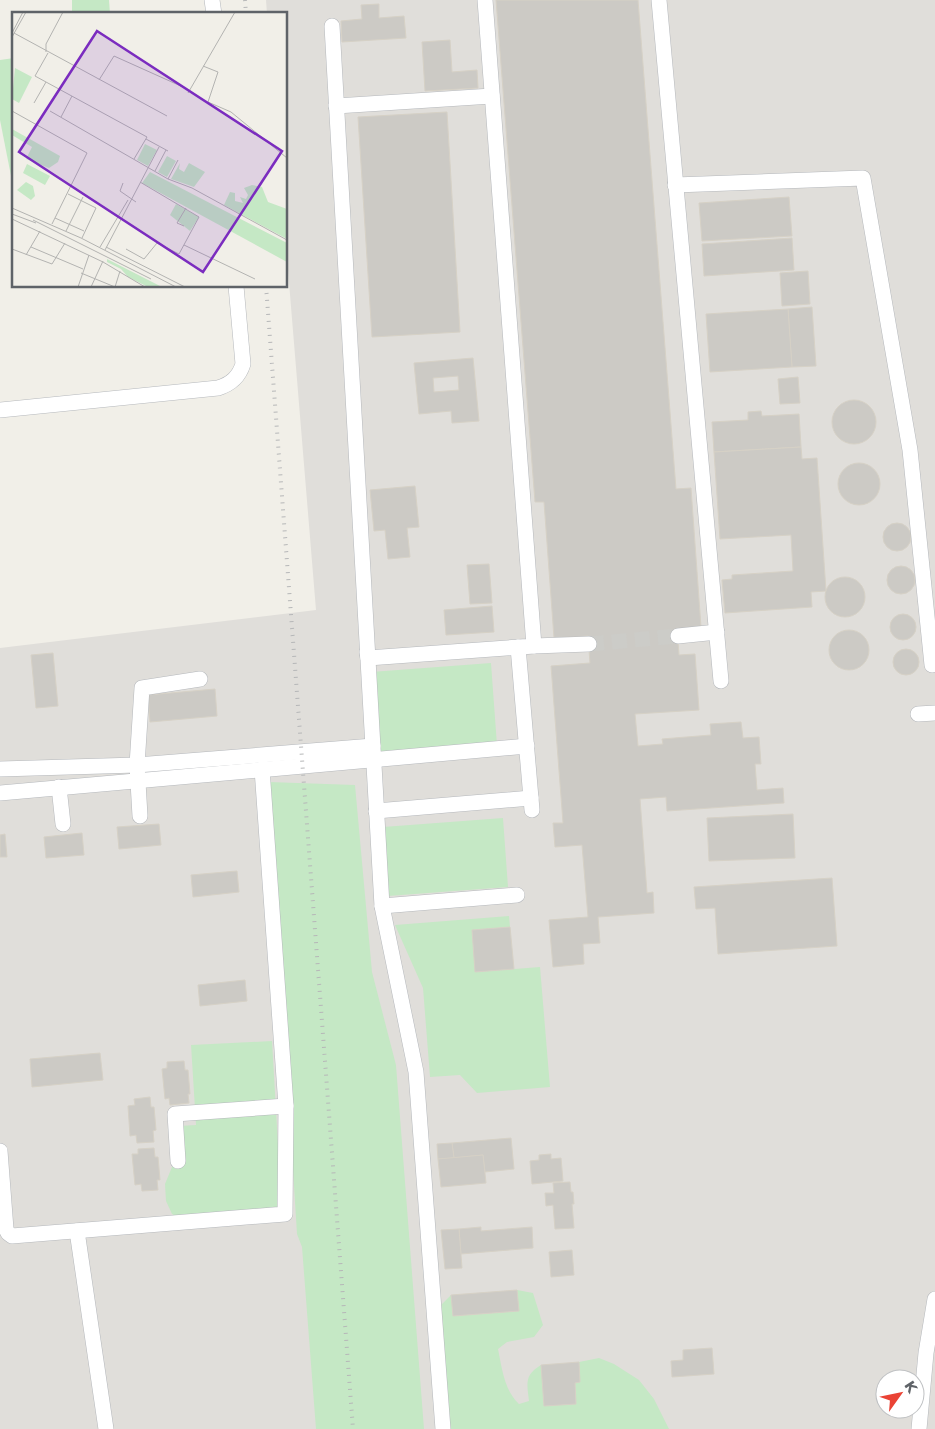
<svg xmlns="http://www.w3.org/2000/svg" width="935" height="1429" font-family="'DejaVu Sans',sans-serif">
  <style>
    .industrial { fill: #e0deda; fill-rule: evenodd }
    .green { fill: #c5e8c5 }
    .building { fill: #cccac5; stroke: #d6d1c6; fill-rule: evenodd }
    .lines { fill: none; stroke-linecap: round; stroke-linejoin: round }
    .minor-tunnel { stroke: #ccccc8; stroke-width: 15; stroke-dasharray: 15 8; stroke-linecap: butt }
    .minor-casing { stroke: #b5b8bc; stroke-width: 16 }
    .minor { stroke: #fff; stroke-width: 15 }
    .rail { stroke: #b6b7b8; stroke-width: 4; stroke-dasharray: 1 6; stroke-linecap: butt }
    .inset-road { fill: none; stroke: #b3b3b1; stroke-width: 1 }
    .view { fill: #7b2cbf; fill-opacity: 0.15; stroke: #7b2cbf; stroke-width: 2.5 }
    .inset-edge { fill: none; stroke: #5f6368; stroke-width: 2.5 }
  </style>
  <rect width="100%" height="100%" fill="#f1efe8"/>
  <path class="industrial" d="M 266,0 L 935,0 L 935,1429 L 0,1429 L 0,648 L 316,610 L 286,246 L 286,14 L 267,14 ZM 885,1379 L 915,1379 L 915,1409 L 885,1409 Z"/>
  <g class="green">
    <polygon points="72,0 109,0 110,14 72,14"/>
    <polygon points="14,58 14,191 0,120 0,60"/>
    <polygon points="491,663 497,745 377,755 371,672"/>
    <polygon points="269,782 355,785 372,972 396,1065 424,1429 316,1429 302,1247 297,1234"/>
    <polygon points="503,818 508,887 388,896 383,827"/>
    <polygon points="509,916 510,927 472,930 476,972 540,967 550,1087 477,1093 460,1075 430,1077 423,988 395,925"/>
    <polygon points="272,1041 282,1214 184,1220 172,1214 166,1201 165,1184 172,1167 181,1159 179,1126 196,1125 191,1045"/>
    <path d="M 517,1290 L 533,1293 L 543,1325 L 534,1337 L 507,1342 L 498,1349 C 502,1368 504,1390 519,1404 L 529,1401 C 527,1384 524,1375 541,1365 L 544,1406 L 576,1404 L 575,1383 L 580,1382 L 579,1362 L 599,1358 L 614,1364 L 639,1380 L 654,1399 L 669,1429 L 449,1429 L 439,1307 L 451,1295 L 453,1316 L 519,1311 Z"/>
  </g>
  <g class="building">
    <polygon points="496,0 638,0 676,489 691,488 701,627 677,629 679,655 695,654 699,710 635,714 638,746 663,744 662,739 711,735 710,724 741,722 743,738 759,737 761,764 755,764 757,790 783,788 784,803 667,811 666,797 640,799 647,893 653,892 654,913 598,917 600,943 583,944 584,964 553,967 549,920 588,917 582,845 555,847 553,823 563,823 551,666 590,663 588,636 554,638 544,502 535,502"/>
    <polygon points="379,4 379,18 404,16 406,38 342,42 341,21 362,19 361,5"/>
    <polygon points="450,40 452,72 477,70 478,88 425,91 422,42"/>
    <polygon points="447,112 460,332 372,337 358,117"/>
    <polygon points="789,197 792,236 702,241 699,203"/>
    <polygon points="792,238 794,270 704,276 702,244"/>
    <polygon points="808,271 810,304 782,306 780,273"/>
    <polygon points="812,307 816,366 792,367 788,309"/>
    <polygon points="788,309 792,367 710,372 706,314"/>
    <path d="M 473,358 L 479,421 L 452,423 L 451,411 L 419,414 L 414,363 ZM 458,376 L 459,390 L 434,392 L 433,378 Z"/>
    <polygon points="798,377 800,403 780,404 778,379"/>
    <circle cx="854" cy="422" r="22"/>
    <polygon points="761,411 762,416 799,414 801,447 714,452 712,422 748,420 748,412"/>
    <polygon points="801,447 802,459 817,458 826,591 811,592 812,607 725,613 722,580 732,579 732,575 793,571 791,535 720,539 714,452"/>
    <circle cx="859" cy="484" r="21"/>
    <polygon points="415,486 419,527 407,528 410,557 388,559 385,530 374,531 370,490"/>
    <circle cx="897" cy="537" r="14"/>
    <polygon points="489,564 492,603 470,604 467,565"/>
    <circle cx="901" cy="580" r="14"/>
    <circle cx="845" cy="597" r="20"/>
    <polygon points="492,606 494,632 446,635 444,610"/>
    <circle cx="903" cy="627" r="13"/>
    <circle cx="849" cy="650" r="20"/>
    <circle cx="906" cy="662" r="13"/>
    <polygon points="53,653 58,706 36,708 31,655"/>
    <polygon points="215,689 217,716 150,722 148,695"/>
    <polygon points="793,814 795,858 709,861 707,818"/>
    <polygon points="159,824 161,845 119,849 117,827"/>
    <polygon points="82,833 84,855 46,858 44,837"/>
    <polygon points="5,834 7,857 0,857 0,835"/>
    <polygon points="237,871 239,892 193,897 191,875"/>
    <polygon points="832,878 837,946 718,954 715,908 696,909 694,887"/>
    <polygon points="510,927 514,969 475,972 472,930"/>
    <polygon points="245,980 247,1001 200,1006 198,985"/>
    <polygon points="100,1053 103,1080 32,1087 30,1059"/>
    <polygon points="184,1061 185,1070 188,1070 190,1094 188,1094 189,1103 170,1105 169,1098 165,1099 162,1069 167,1068 167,1062"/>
    <polygon points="150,1097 151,1107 154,1107 156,1130 153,1131 154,1142 137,1143 136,1135 130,1136 128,1106 135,1105 134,1099"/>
    <polygon points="511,1138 514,1169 485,1172 483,1155 454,1158 452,1143"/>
    <polygon points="452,1143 454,1158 438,1159 437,1144"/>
    <polygon points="154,1148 155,1157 158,1157 160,1180 157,1180 158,1190 142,1191 141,1184 135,1185 132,1154 138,1154 138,1149"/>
    <polygon points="551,1154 551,1159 561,1158 563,1181 532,1184 530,1161 539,1160 539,1155"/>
    <polygon points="483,1155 486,1183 441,1187 438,1159"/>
    <polygon points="570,1182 571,1192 573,1192 574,1204 572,1204 574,1228 555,1229 553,1205 546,1206 545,1193 554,1193 553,1183"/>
    <polygon points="481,1227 481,1231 532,1227 533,1248 461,1254 459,1229"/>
    <polygon points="459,1229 462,1268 445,1269 441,1230"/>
    <polygon points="572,1250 574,1275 551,1277 549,1252"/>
    <polygon points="517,1290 519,1311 453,1316 451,1295"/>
    <polygon points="712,1348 714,1374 672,1377 671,1361 683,1360 683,1350"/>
    <polygon points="579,1362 580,1382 575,1383 576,1404 544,1406 541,1365"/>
  </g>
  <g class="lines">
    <polyline class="minor-tunnel" points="589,644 678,636"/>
    <defs>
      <g id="minor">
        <polyline points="212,0 214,14"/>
        <polyline points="659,0 721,681"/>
        <polyline points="332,26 382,906 416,1072 443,1429"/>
        <polyline points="336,106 492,96"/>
        <polyline points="675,185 863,178 910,450 932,665"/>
        <path d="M 0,410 L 218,388 C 231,384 239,377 243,364 L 236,286"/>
        <polyline points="678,636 717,632"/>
        <polyline points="534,646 589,644"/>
        <polyline points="518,647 532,810"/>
        <polyline points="367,652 368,658 534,646 485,0"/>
        <polyline points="918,714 935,713"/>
        <polyline points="0,769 137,765 373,746"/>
        <polyline points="59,787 63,824"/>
        <polyline points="0,793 527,746"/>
        <polyline points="376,811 531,798"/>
        <polyline points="140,816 137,765 142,688 200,679"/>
        <polyline points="382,906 517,895"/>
        <polyline points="0,1151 6,1229 8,1233 12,1236 285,1214 286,1106 262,769"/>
        <polyline points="178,1161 175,1114 286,1106"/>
        <polyline points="77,1231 106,1429"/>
        <polyline points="919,1429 926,1353 935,1299"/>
      </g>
    </defs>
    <use href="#minor" class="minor-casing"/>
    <use href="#minor" class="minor"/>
    <g class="rail">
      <polyline points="245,0 246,14"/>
      <polyline points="266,286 353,1429"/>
    </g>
  </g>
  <g transform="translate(12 12)">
    <rect width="275" height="275" fill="#f1efe8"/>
    <path d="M 3,56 L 20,65 L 7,91 L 0,87 ZM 0,117 L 48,144 L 46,150 L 37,156 L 14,147 L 20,135 L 0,123 ZM 133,132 L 145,138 L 136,154 L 125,148 ZM 155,144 L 164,149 L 155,165 L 146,160 ZM 168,151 L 167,157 L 172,160 L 177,151 L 193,160 L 182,175 L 159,167 ZM 15,152 L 38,164 L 33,173 L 11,161 ZM 138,160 L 275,231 L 275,250 L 130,171 ZM 14,170 L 21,174 L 23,184 L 19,188 L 5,178 ZM 240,173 L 250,175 L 256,190 L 275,197 L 275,227 L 212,193 L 218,180 L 223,181 L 223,189 L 231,191 L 228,185 L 234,187 L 236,183 L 232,176 ZM 164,192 L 187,205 L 178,219 L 158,203 ZM 95,247 L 148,274 L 148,275 L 136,275 L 116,265 L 109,257 L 95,250 Z" fill="#c5e8c5"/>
    <path class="inset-road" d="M 0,21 L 11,0M 2,21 L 155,104M 0,25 L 14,0M 34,40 L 34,32 L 51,0M 36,41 L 23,64 L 135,125 L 122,147M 191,54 L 206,60 L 196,90 L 219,100 L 275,146M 87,68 L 102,44 L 171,75M 176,81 L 223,0M 22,91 L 34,70M 0,99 L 75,141 L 40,212M 38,99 L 156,167 L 180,176 L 275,228M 49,105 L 60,84M 134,127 L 156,139M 143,159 L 154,138M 156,167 L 166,148M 111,171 L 108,179 L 124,190M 56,182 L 84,196 L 70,226M 0,196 L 69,226 L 164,275M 0,202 L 24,211M 43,206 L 72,219M 0,207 L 91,250 L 133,275M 21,208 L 139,267M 172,214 L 165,211 L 174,196M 54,219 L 71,185M 172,233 L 243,267M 19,235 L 71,257M 88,235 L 116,188M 94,235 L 173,275M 0,237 L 40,252 L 53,231M 114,237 L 132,247 L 145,231 L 167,242 L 187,205 L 128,170M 93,238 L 147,135M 14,243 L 28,219M 69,261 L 103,275M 66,275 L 77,243M 79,275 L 91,249M 103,275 L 108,259"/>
    <path class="view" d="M 85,19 L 270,139 L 191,260 L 7,140 Z"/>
    <rect width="275" height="275" class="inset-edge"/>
  </g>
  <g transform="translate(900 1394) rotate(57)"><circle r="24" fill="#ffffff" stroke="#bfc1c3"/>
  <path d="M0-4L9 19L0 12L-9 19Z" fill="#ea4335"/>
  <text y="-8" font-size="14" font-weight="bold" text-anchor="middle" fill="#5f6368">K</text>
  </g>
</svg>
